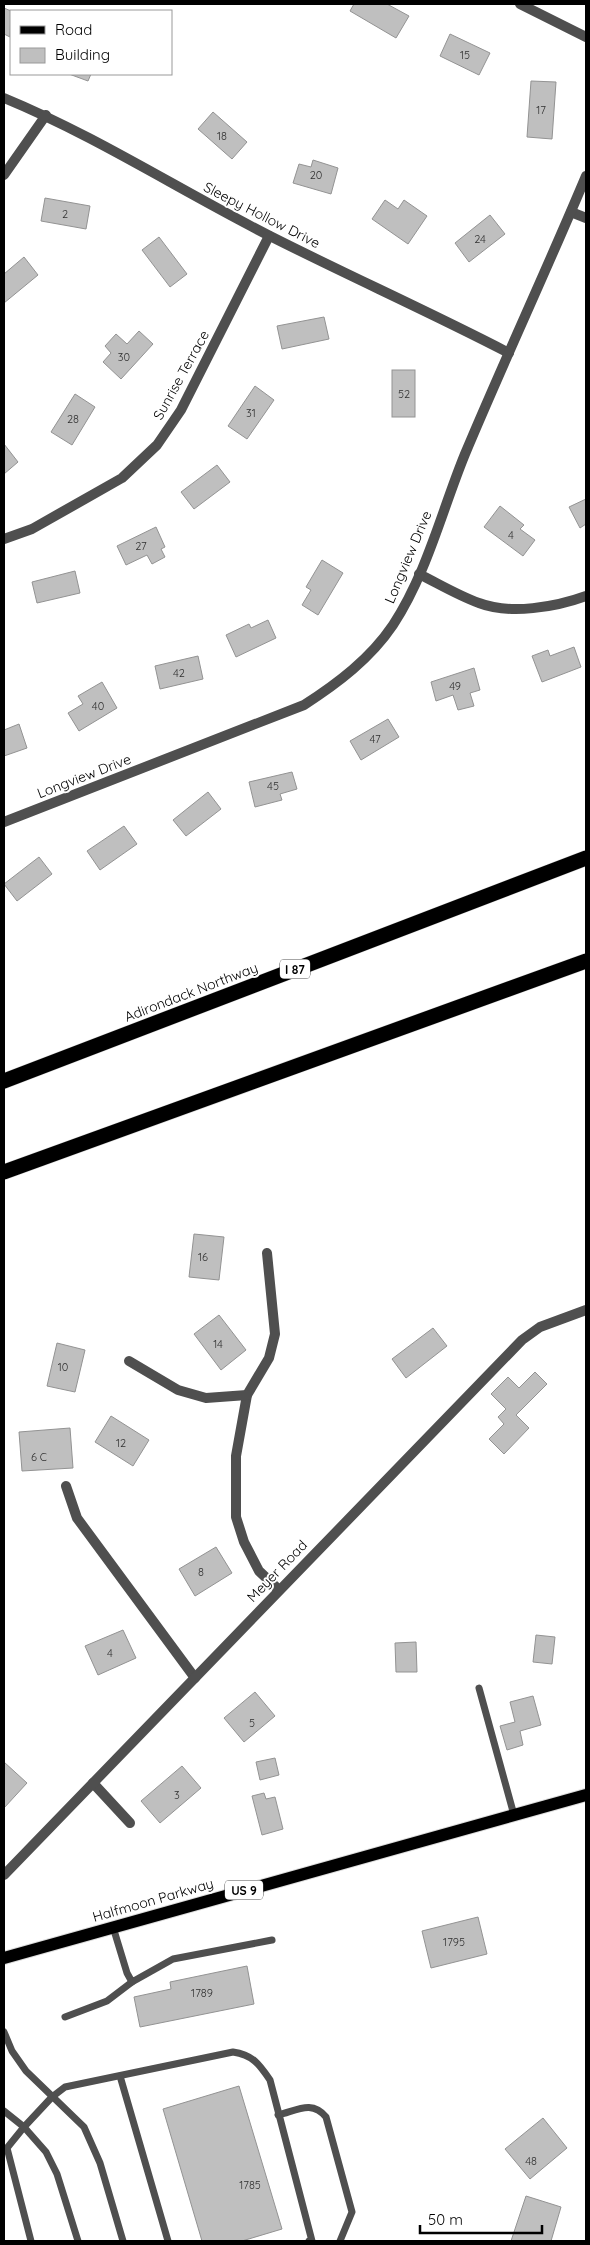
<svg xmlns="http://www.w3.org/2000/svg" width="590" height="2245" font-family="Quicksand,sans-serif">
  <style>
    .building { fill: #bfbfbf; stroke: #939393 }
    .lines { fill: none; stroke-linecap: round; stroke-linejoin: round }
    .primary-casing { stroke: #dbdbdb; stroke-width: 14 }
    .highway-casing { stroke: #dbdbdb; stroke-width: 16 }
    .lane { stroke: #4f4f4f; stroke-width: 7 }
    .street { stroke: #4f4f4f; stroke-width: 10 }
    .primary { stroke: #000; stroke-width: 12 }
    .highway { stroke: #000; stroke-width: 15 }
    .labels { text-anchor: middle; dominant-baseline: central; stroke-width: 4; stroke-linejoin: round; paint-order: stroke }
    .number-label { font-size: 11px; fill: #303030 }
    .shield { fill: #fff; stroke: #4c4c4c; stroke-width: 1 }
    .shield-label { font-size: 12px; font-weight: bold; fill: #000 }
    .street-label { font-size: 14px; fill: #000; stroke: #fff }
  </style>
  <rect width="100%" height="100%" fill="#fff"/>
  <g class="building">
    <polygon points="354,4 387,4 409,16 396,38 350,11"/>
    <polygon points="4,8 11,11 10,37 4,34"/>
    <polygon points="450,34 490,53 479,75 440,56"/>
    <polygon points="69,74 91,74 88,81"/>
    <polygon points="531,81 556,82 552,139 527,137"/>
    <polygon points="213,112 247,142 232,159 198,129"/>
    <polygon points="313,160 338,168 331,194 293,183 299,164 311,167"/>
    <polygon points="45,198 90,206 86,229 41,221"/>
    <polygon points="385,200 398,209 404,200 427,216 408,244 372,219"/>
    <polygon points="490,215 505,234 469,262 455,243"/>
    <polygon points="159,237 187,274 170,287 142,250"/>
    <polygon points="24,257 38,275 4,303 4,274"/>
    <polygon points="324,317 329,339 282,349 277,326"/>
    <polygon points="139,331 153,344 121,379 103,362 111,353 105,346 116,334 127,344"/>
    <rect x="392" y="370" width="23" height="47"/>
    <polygon points="255,386 274,400 247,439 228,426"/>
    <polygon points="75,394 95,407 72,445 51,432"/>
    <polygon points="4,444 18,462 4,474"/>
    <polygon points="217,465 230,482 194,509 181,492"/>
    <polygon points="586,499 586,524 580,528 569,507"/>
    <polygon points="500,506 524,525 520,529 535,540 523,556 484,527"/>
    <polygon points="156,527 165,547 161,549 165,557 152,564 147,555 126,565 117,546"/>
    <polygon points="322,560 343,573 318,615 302,605 311,590 306,587"/>
    <polygon points="75,571 80,593 37,603 32,582"/>
    <polygon points="268,620 276,638 236,657 226,635 249,624 251,628"/>
    <polygon points="574,647 581,667 542,682 532,656 548,650 550,656"/>
    <polygon points="198,656 203,679 160,689 155,666"/>
    <polygon points="474,668 480,690 470,693 474,706 458,710 453,695 436,701 431,682"/>
    <polygon points="102,682 117,708 79,731 68,713 83,704 78,696"/>
    <polygon points="388,719 399,737 361,760 350,741"/>
    <polygon points="19,724 27,748 4,756 4,730"/>
    <polygon points="292,772 297,789 280,794 282,800 255,807 249,782"/>
    <polygon points="208,792 221,809 186,836 173,820"/>
    <polygon points="124,826 137,844 100,870 87,851"/>
    <polygon points="39,857 52,874 17,901 4,884"/>
    <polygon points="194,1234 224,1237 219,1280 189,1277"/>
    <polygon points="219,1315 246,1350 221,1370 194,1334"/>
    <polygon points="433,1328 447,1346 406,1378 392,1359"/>
    <polygon points="57,1343 85,1350 75,1392 47,1386"/>
    <polygon points="535,1372 547,1384 516,1415 529,1428 504,1454 489,1439 504,1424 498,1417 506,1409 491,1394 508,1377 519,1388"/>
    <polygon points="111,1416 149,1440 133,1466 95,1442"/>
    <polygon points="70,1428 73,1468 22,1471 19,1432"/>
    <polygon points="216,1547 232,1573 195,1596 179,1569"/>
    <polygon points="123,1630 136,1658 98,1675 85,1646"/>
    <polygon points="536,1635 555,1637 552,1664 533,1662"/>
    <polygon points="416,1642 417,1672 396,1672 395,1643"/>
    <polygon points="255,1692 275,1716 244,1742 224,1718"/>
    <polygon points="533,1696 541,1725 520,1731 523,1745 507,1750 500,1726 515,1722 510,1702"/>
    <polygon points="275,1758 279,1775 260,1780 256,1762"/>
    <polygon points="4,1762 27,1783 4,1808"/>
    <polygon points="182,1766 201,1788 160,1823 141,1801"/>
    <polygon points="264,1793 266,1799 275,1797 283,1829 262,1835 252,1796"/>
    <polygon points="478,1917 487,1954 431,1968 422,1931"/>
    <polygon points="247,1966 254,2004 140,2027 134,1997 171,1989 170,1982"/>
    <polygon points="239,2086 282,2229 242,2241 202,2241 163,2109"/>
    <polygon points="543,2118 567,2148 530,2179 505,2149"/>
    <polygon points="526,2196 561,2207 551,2241 511,2241"/>
  </g>
  <g class="lines">
    <defs>
      <polyline id="primary" points="4,1958 586,1795"/>
      <g id="highway">
        <polyline points="4,1081 586,858"/>
        <polyline points="4,1172 586,961"/>
      </g>
    </defs>
    <use href="#primary" class="primary-casing"/>
    <use href="#highway" class="highway-casing"/>
    <g class="lane">
      <polyline points="479,1688 514,1815"/>
      <polyline points="113,1927 127,1973 132,1982 173,1959 272,1940"/>
      <polyline points="65,2017 107,2001 132,1982"/>
      <polyline points="4,2032 12,2051 26,2071 84,2127 100,2163 123,2241"/>
      <polyline points="120,2076 168,2241"/>
      <polyline points="4,2111 24,2127 7,2148 31,2241"/>
      <path d="M 278,2115 C 298,2110 312,2100 326,2117 L 352,2212 L 340,2241"/>
      <path d="M 78,2241 L 57,2174 L 46,2152 L 24,2127 L 52,2097 L 65,2087 L 233,2052 C 253,2055 259,2064 270,2080 L 312,2241 L 309,2241"/>
    </g>
    <g class="street">
      <polyline points="520,4 586,37"/>
      <path d="M 4,98 C 96,136 181,191 270,236 C 349,276 430,312 509,353"/>
      <polyline points="4,175 46,115"/>
      <polyline points="571,212 586,218"/>
      <polyline points="4,539 32,529 122,478 157,445 181,410 269,236"/>
      <path d="M 419,574 C 439,584 459,596 479,603 C 510,615 556,607 586,596"/>
      <path d="M 4,822 L 304,705 C 338,683 370,659 393,625 C 427,573 442,510 465,454 C 504,361 547,269 586,176"/>
      <polyline points="267,1253 275,1334 269,1358 247,1395 236,1456 236,1517 244,1542 259,1571 278,1589"/>
      <polyline points="129,1361 178,1390 206,1398 247,1395"/>
      <polyline points="66,1486 77,1518 195,1678"/>
      <polyline points="93,1783 130,1823"/>
      <polyline points="4,1875 522,1340 540,1327 586,1310"/>
    </g>
    <use href="#primary" class="primary"/>
    <use href="#highway" class="highway"/>
  </g>
  <g class="labels">
    <g class="number-label">
      <text x="465" y="55">15</text>
      <text x="541" y="110">17</text>
      <text x="222" y="136">18</text>
      <text x="316" y="175">20</text>
      <text x="65" y="214">2</text>
      <text x="480" y="239">24</text>
      <text x="124" y="357">30</text>
      <text x="404" y="394">52</text>
      <text x="251" y="413">31</text>
      <text x="73" y="419">28</text>
      <text x="511" y="535">4</text>
      <text x="141" y="546">27</text>
      <text x="179" y="673">42</text>
      <text x="455" y="686">49</text>
      <text x="98" y="706">40</text>
      <text x="375" y="739">47</text>
      <text x="273" y="786">45</text>
      <text x="203" y="1257">16</text>
      <text x="218" y="1344">14</text>
      <text x="63" y="1367">10</text>
      <text x="121" y="1443">12</text>
      <text x="39" y="1457">6 C</text>
      <text x="201" y="1572">8</text>
      <text x="110" y="1653">4</text>
      <text x="252" y="1723">5</text>
      <text x="177" y="1795">3</text>
      <text x="454" y="1942">1795</text>
      <text x="202" y="1993">1789</text>
      <text x="531" y="2161">48</text>
      <text x="250" y="2185">1785</text>
    </g>
    <g class="shield">
      <rect x="280" y="959.5" width="30" height="19" rx="4"/>
      <rect x="225" y="1880.5" width="38" height="19" rx="4"/>
    </g>
    <g class="shield-label">
      <text x="295" y="969">I 87</text>
      <text x="244" y="1890">US 9</text>
    </g>
    <g class="street-label">
      <text transform="translate(262 215) rotate(27)">Sleepy Hollow Drive</text>
      <text transform="translate(181 375) rotate(-61)">Sunrise Terrace</text>
      <text transform="translate(408 557) rotate(-67)">Longview Drive</text>
      <text transform="translate(84 776) rotate(-21)">Longview Drive</text>
      <text transform="translate(191 992) rotate(-21)">Adirondack Northway</text>
      <text transform="translate(277 1571) rotate(-46)">Meyer Road</text>
      <text transform="translate(153 1900) rotate(-16)">Halfmoon Parkway</text>
    </g>
  </g>
  <rect width="590" height="2245" fill="none" stroke="#000000" stroke-width="10"/>
  <rect x="10" y="10" width="162" height="65" fill="#ffffff" stroke="#999999"/>
  <rect x="20" y="26" width="25" height="8" fill="#000000" stroke="#999999"/>
  <text x="55" y="35" font-size="15" fill="#000000">Road</text>
  <rect x="20" y="48" width="25" height="15" fill="#bfbfbf" stroke="#999999"/>
  <text x="55" y="60" font-size="15" fill="#000000">Building</text>
  <path d="M420 2225v8h122v-8" fill="none" stroke="#000000" stroke-width="2.5"/>
  <text x="428" y="2225" font-size="15" fill="#000000" stroke="#ffffff" stroke-width="4" paint-order="stroke">50 m</text>
</svg>
